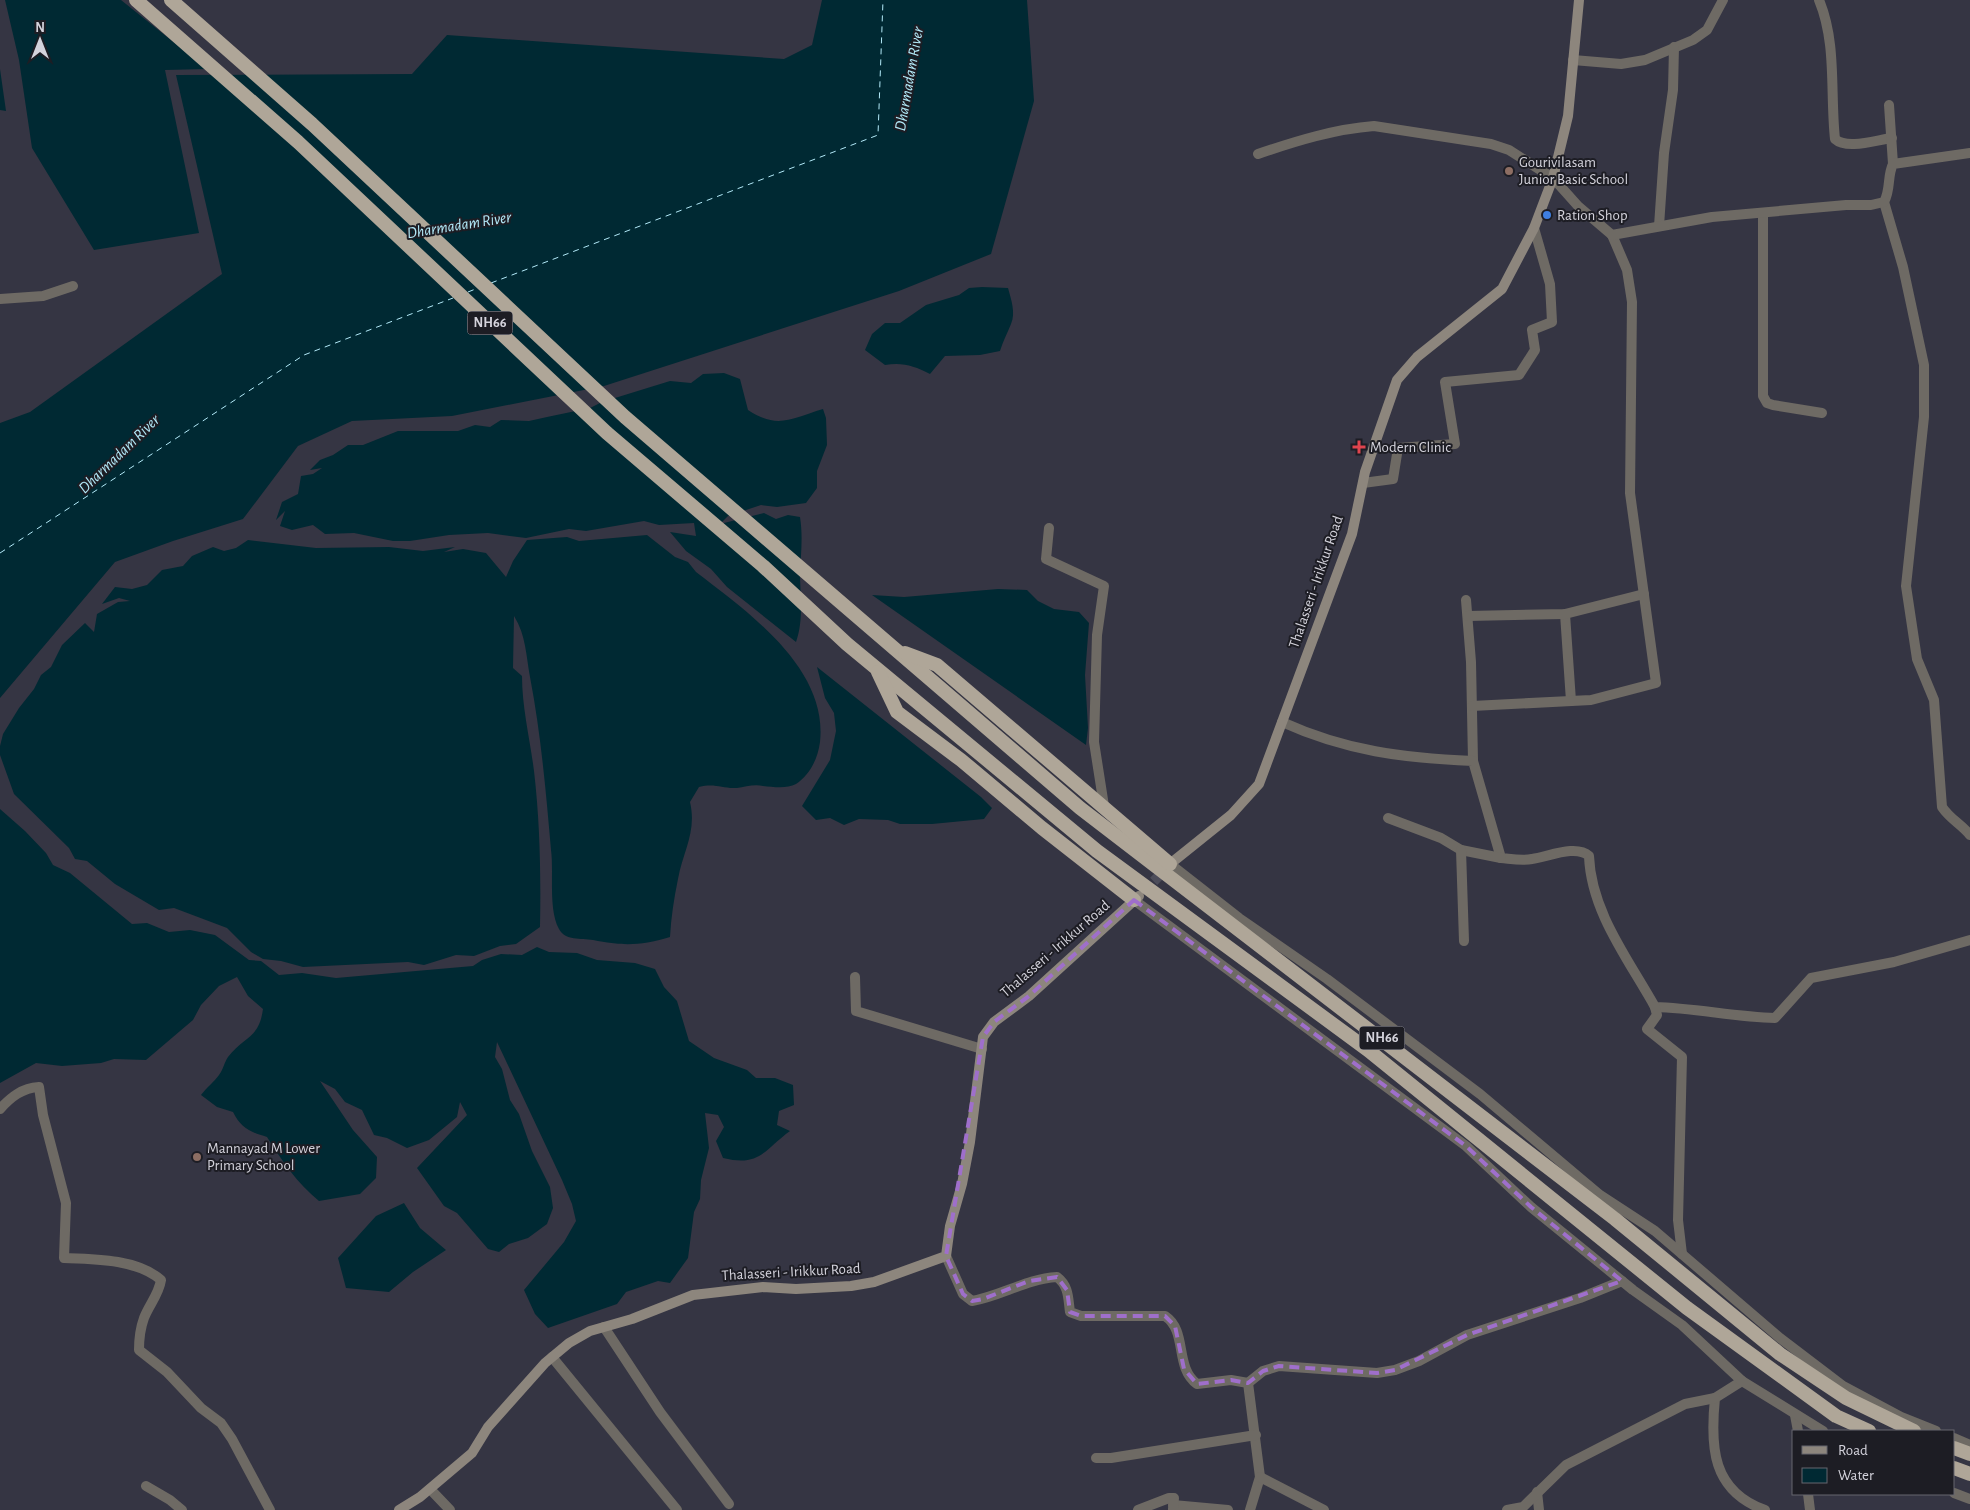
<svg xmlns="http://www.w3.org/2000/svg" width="1970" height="1510" font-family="'Alegreya Sans',sans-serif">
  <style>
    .water { fill: #002933 }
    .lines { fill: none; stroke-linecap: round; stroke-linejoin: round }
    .ferry { stroke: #b3eaf9; stroke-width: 1; stroke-dasharray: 6 5; stroke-linecap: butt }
    .secondary-tunnel { stroke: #4d4d5a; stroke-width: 10; stroke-dasharray: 10 5; stroke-linecap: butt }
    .minor { stroke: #6e6a64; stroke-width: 10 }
    .tertiary { stroke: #6e6a64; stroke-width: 10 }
    .secondary { stroke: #8d867d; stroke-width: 10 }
    .trunk { stroke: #afa698; stroke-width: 14 }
    .marked { fill: none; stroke: #9f6fcb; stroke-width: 4; stroke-dasharray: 10 6; stroke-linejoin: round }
    .education-dot { fill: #8d6e63; stroke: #1d1d24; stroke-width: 2 }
    .shop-dot { fill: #3f7fe0; stroke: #1d1d24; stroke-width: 2 }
    .health-dot { fill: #e0444e; stroke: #1d1d24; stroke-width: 2 }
    .labels { text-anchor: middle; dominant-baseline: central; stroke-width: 4; stroke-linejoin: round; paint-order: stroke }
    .shield { fill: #1d1d24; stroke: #9d9ca5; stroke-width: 1 }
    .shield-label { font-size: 14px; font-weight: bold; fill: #d4d3dc }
    .poi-label { font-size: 15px; fill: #d4d3dc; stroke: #1d1d24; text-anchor: start }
    .street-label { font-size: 15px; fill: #d4d3dc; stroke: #1d1d24 }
    .water-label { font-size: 16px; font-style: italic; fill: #b3eaf9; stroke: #1d1d24 }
  </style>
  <rect width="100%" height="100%" fill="#353543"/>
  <g class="water">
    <polygon points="5,0 121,0 207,69 165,70 199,233 94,250 32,148 19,60"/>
    <polygon points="822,0 1027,0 1034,101 991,254 899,291 604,386 452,416 352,421 298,446 243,519 173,541 115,562 0,698 0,423 30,412 222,274 176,75 412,74 447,35 784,59 812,45"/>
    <polygon points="0,69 6,111 0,110"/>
    <path d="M 982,287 L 1008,288 C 1011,299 1016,313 1011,324 C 1007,334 1003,341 1000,351 L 980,355 L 945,356 L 930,374 C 914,366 903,362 885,365 L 865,350 L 872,334 L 885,323 L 900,323 L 926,305 L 959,295 L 969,288 Z"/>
    <path d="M 724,373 L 740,379 L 748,410 C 778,430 792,418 823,409 L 826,418 L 827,445 L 817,471 L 817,488 L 806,503 L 777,507 L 761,505 L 728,516 L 720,524 L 764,513 L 776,519 L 788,515 L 800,517 C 803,536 801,553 800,572 C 800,596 804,619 796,642 L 727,587 L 711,569 L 686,551 L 670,532 L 696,536 L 694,523 L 659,525 L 644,521 L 586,531 L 569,529 L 526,538 L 488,533 L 449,535 L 410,541 L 393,541 L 354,533 L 325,534 L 313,525 L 292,530 L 280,526 L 285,511 L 276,520 L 282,502 L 298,494 L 301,476 L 313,474 L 322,468 L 310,470 L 320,460 L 333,455 L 348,445 L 363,445 L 398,431 L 458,431 L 475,425 L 490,427 L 501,420 L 529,421 L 547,417 L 590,408 L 602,402 L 670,381 L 691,383 L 703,374 Z"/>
    <path d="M 647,535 L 675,557 L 688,562 L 696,572 C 748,612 828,668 820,742 C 818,758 810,775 796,784 C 787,789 773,787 763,786 C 754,784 745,787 737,788 C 722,789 716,783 699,787 L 690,802 C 697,832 683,851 678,879 C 674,898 671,918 670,937 C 640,946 623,946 593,940 C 581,938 565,941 559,929 C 548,909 554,872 551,850 C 546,792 541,735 530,677 C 526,656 526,635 514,616 L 513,668 L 522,676 C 522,708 530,739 534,771 C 540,822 541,875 540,927 L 516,944 L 500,946 L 474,956 L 456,955 L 424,965 L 408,962 L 303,967 L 281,961 L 263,959 L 251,952 L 227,928 L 174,908 L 159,910 L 115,884 L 87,861 L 75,859 L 69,848 L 14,794 L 0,755 L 0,746 L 3,734 L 19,708 L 34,689 L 41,675 L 51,667 L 62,645 L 85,623 L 94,632 L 97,614 L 118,602 L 130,601 L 119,598 L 102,604 L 115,587 L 132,589 L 147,585 L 162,570 L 183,566 L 192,556 L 213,547 L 224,551 L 236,548 L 248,540 L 316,548 L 389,547 L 423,551 L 455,547 L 444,552 L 463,549 L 486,553 L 506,577 L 513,561 L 527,540 L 567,537 L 579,541 Z"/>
    <polygon points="998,589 1027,590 1038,601 1054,609 1079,612 1089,623 1085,675 1088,728 1086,745 872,595 904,597"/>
    <polygon points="817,667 981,797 992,808 984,819 932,824 900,824 888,820 859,819 844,825 830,818 816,820 802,806 830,760 836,731 834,713 825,698"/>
    <path d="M 0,809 L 25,831 L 46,853 L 53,865 L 70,873 L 132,924 L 147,923 L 169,932 L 190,930 L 215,935 L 249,960 L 261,961 L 279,975 L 302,973 L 336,978 L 473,966 L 482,960 L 501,954 L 522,955 L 537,947 L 549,952 L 577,953 L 597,960 L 635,963 L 655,969 L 664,987 L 677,1001 L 689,1041 L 714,1058 L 747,1070 L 756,1078 L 775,1078 L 793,1085 L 794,1105 L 779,1111 L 777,1125 L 790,1131 C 764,1150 760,1167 723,1158 L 716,1141 L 724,1127 L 718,1115 L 705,1113 L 709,1148 L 701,1180 L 700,1199 L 694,1212 L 688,1258 L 670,1283 L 658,1281 L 626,1292 L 617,1304 L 548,1328 L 535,1314 L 524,1290 L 564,1242 L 576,1221 L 572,1204 L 562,1180 L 497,1042 L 495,1057 L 502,1069 L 510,1100 L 519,1114 L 532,1151 L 550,1187 L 553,1208 L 547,1224 L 528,1238 L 509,1244 L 499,1252 L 488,1249 L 457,1213 L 444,1206 L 417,1168 L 467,1115 L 460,1102 L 457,1117 L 429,1140 L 407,1148 L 387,1138 L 374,1135 L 362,1110 L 345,1102 L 335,1089 L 320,1081 L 353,1130 L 377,1157 L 376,1178 L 360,1194 L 319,1201 C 297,1183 282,1161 267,1137 C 250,1132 241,1128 233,1112 L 217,1107 L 201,1095 C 207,1087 214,1082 219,1075 C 223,1070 224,1063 228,1057 C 244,1036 259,1039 263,1009 L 248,996 L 237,977 L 219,986 L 201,1005 L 193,1020 L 146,1060 L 114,1059 L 101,1063 L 62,1066 L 36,1063 L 0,1083 Z"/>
    <polygon points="404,1203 420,1228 446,1250 413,1272 389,1292 346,1288 338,1258 376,1216"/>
  </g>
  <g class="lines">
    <g class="ferry">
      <polyline points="491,283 878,135 883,0"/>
      <polyline points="468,292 478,288"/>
      <polyline points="0,553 304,355 453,298"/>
    </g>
    <polyline class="secondary-tunnel" points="1143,892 1168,867"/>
    <g class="minor">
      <path d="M 1819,0 C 1837,43 1830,93 1835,139 C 1847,150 1876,140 1892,138"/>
      <polyline points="1573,60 1621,64 1645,60 1693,40 1707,30 1723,0"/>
      <polyline points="1889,105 1893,164"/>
      <path d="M 1258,154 C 1296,141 1335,129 1374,126 L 1491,144 L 1509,150 L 1553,178"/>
      <path d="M 1884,202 L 1903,267 L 1924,365 L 1924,417 L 1906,586 L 1917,659 L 1934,700 L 1942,807 C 1950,819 1961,824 1970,835"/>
      <polyline points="1763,214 1763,396 1767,403 1773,405 1822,413"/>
      <polyline points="1659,226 1664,153 1673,90 1674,47"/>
      <polyline points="0,299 43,296 73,286"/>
      <polyline points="1363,483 1393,479 1398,448 1455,444 1445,382 1519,375 1535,350 1532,330 1552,322 1550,284 1534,228"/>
      <polyline points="1049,528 1046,559 1104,586 1097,635 1094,742 1104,806"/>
      <polyline points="1466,600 1471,662 1473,761"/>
      <polyline points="1565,614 1571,701"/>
      <polyline points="1468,616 1565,614 1644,594"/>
      <polyline points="1472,706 1591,700 1656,683 1630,493 1632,302 1627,270 1612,235"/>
      <path d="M 1282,722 C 1346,751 1403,758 1473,761 L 1501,858 C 1512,859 1522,861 1532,859 C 1548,857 1576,844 1589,856 C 1591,912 1629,960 1655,1007 C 1695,1008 1735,1017 1775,1018 L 1811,978 L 1894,962 L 1970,940"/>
      <polyline points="1388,818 1441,838 1461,850 1501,858"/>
      <polyline points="1461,850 1464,941"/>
      <polyline points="855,977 856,1011 982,1049"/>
      <polyline points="1655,1007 1657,1015 1647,1029 1682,1057 1678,1220 1682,1254"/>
      <path d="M 0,1109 C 11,1097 22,1088 39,1087 L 43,1115 L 66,1203 L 64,1258 C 94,1259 137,1259 161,1280 C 159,1294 149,1305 144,1318 C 140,1329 139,1339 139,1350 L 167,1372 L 201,1408 L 221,1423 L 232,1439 L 270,1510"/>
      <path d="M 946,1256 L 963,1294 L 972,1301 C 1001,1296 1026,1279 1057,1277 C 1069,1286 1068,1298 1070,1312 L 1081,1316 L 1165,1316 C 1188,1331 1174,1367 1197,1384 L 1231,1380 L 1248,1383 L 1260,1477 L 1250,1510"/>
      <polyline points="604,1327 660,1412 729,1504"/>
      <polyline points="552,1357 677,1510"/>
      <path d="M 1742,1381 L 1715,1398 C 1710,1447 1712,1491 1765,1510"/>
      <polyline points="1248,1383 1263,1371 1279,1366 1377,1373 1395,1370 1419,1361 1467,1335 1580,1298 1622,1281"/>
      <polyline points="1795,1415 1798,1431"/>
      <polyline points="1096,1458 1111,1458 1256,1435"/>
      <polyline points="1260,1477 1324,1510"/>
      <polyline points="146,1486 170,1500 182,1510"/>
      <polyline points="430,1489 450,1510"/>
      <polyline points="1537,1492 1539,1510"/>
      <polyline points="1808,1494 1810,1510"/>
      <polyline points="1173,1505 1228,1510"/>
      <polyline points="1138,1510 1169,1498 1174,1498 1173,1509"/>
      <polyline points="1507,1510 1523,1507 1566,1465 1685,1404 1715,1398"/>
    </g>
    <g class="tertiary">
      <path d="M 1553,178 L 1578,206 L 1612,235 L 1712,217 L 1846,205 L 1871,205 L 1884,202 C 1891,190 1887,176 1893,164 L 1970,153"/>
      <polyline points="1170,864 1239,918 1327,979 1480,1094 1600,1195 1655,1231 1780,1338 1843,1386 1901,1417 1936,1431"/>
      <polyline points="1134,900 1466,1146 1531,1207 1633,1290 1682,1325 1742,1381 1823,1431"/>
      <polyline points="1954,1438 1970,1445"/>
      <polyline points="1954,1493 1970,1499"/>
    </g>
    <g class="secondary">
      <polyline points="1170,864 1231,815 1259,784 1352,534 1365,472 1397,380 1417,357 1502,289 1534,228 1553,178 1568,116 1579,0"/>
      <polyline points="399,1510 420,1497 472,1453 488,1427 545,1363 569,1343 590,1331 632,1319 693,1295 763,1287 796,1289 851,1286 874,1282 946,1256 950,1226 962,1184 970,1142 983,1037 994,1022 1029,996 1139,896"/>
    </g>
    <g class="trunk">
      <polyline points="136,0 298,142 607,433 763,566 847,644 1097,851 1368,1050 1687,1308 1836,1416 1869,1431"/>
      <polyline points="171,0 312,124 625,417 1080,808 1615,1219 1780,1354 1846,1398 1914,1431"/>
      <polyline points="905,653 937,665 1170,864"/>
      <polyline points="878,672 897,712 961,760 1042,828 1134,900"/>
      <polyline points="1954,1448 1970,1454"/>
      <polyline points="1954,1468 1970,1474"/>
    </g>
  </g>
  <path class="marked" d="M 1134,900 L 1466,1146 L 1531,1207 L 1622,1281 L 1467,1335 L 1395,1370 L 1377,1373 L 1279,1366 L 1263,1371 L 1248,1383 L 1231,1380 L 1197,1384 L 1184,1369 L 1175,1326 L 1165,1316 L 1081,1316 L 1070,1312 L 1067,1290 L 1057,1277 L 1029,1281 L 983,1299 L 972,1301 L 963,1294 L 946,1256 L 983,1037 L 994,1022 L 1029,996 Z"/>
  <g class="education-dot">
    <circle cx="1509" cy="171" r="5"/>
    <circle cx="197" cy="1157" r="5"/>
  </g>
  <circle class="shop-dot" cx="1547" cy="215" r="5"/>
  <path class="health-dot" d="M1356.5 439.5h5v5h5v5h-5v5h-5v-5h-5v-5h5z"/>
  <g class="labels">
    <g class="shield">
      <rect x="467.5" y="311.5" width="45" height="23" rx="4"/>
      <rect x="1359.5" y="1026.5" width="45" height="23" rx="4"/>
    </g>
    <g class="shield-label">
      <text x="490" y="323">NH66</text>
      <text x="1382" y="1038">NH66</text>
    </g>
    <g class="poi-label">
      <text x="1519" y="162">Gourivilasam<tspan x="1519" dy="17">Junior Basic School</tspan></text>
      <text x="1557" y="215">Ration Shop</text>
      <text x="1370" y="447">Modern Clinic</text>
      <text x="207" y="1148">Mannayad M Lower<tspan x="207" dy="17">Primary School</tspan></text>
    </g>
    <g class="street-label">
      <text transform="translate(1316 582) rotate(-71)">Thalasseri - Irikkur Road</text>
      <text transform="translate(1055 949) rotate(-41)">Thalasseri - Irikkur Road</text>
      <text transform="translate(791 1272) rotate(-3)">Thalasseri - Irikkur Road</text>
    </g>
    <g class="water-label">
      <text transform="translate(909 79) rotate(-80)">Dharmadam River</text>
      <text transform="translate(459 225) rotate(-9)">Dharmadam River</text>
      <text transform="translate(119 454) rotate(-44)">Dharmadam River</text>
    </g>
  </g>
  <rect x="1792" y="1430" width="162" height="65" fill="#1d1d24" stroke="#66666e"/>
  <rect x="1802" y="1446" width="25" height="8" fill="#8d867d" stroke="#66666e"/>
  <text x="1838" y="1455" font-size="15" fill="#d4d3dc">Road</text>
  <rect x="1802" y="1468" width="25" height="15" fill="#002933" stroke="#66666e"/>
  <text x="1838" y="1480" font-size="15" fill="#d4d3dc">Water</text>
  <g transform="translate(40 40)" stroke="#1d1d24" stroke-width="4" paint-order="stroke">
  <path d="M0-4L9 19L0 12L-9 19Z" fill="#d4d3dc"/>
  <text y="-8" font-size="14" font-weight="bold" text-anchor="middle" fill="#d4d3dc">N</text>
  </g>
</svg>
